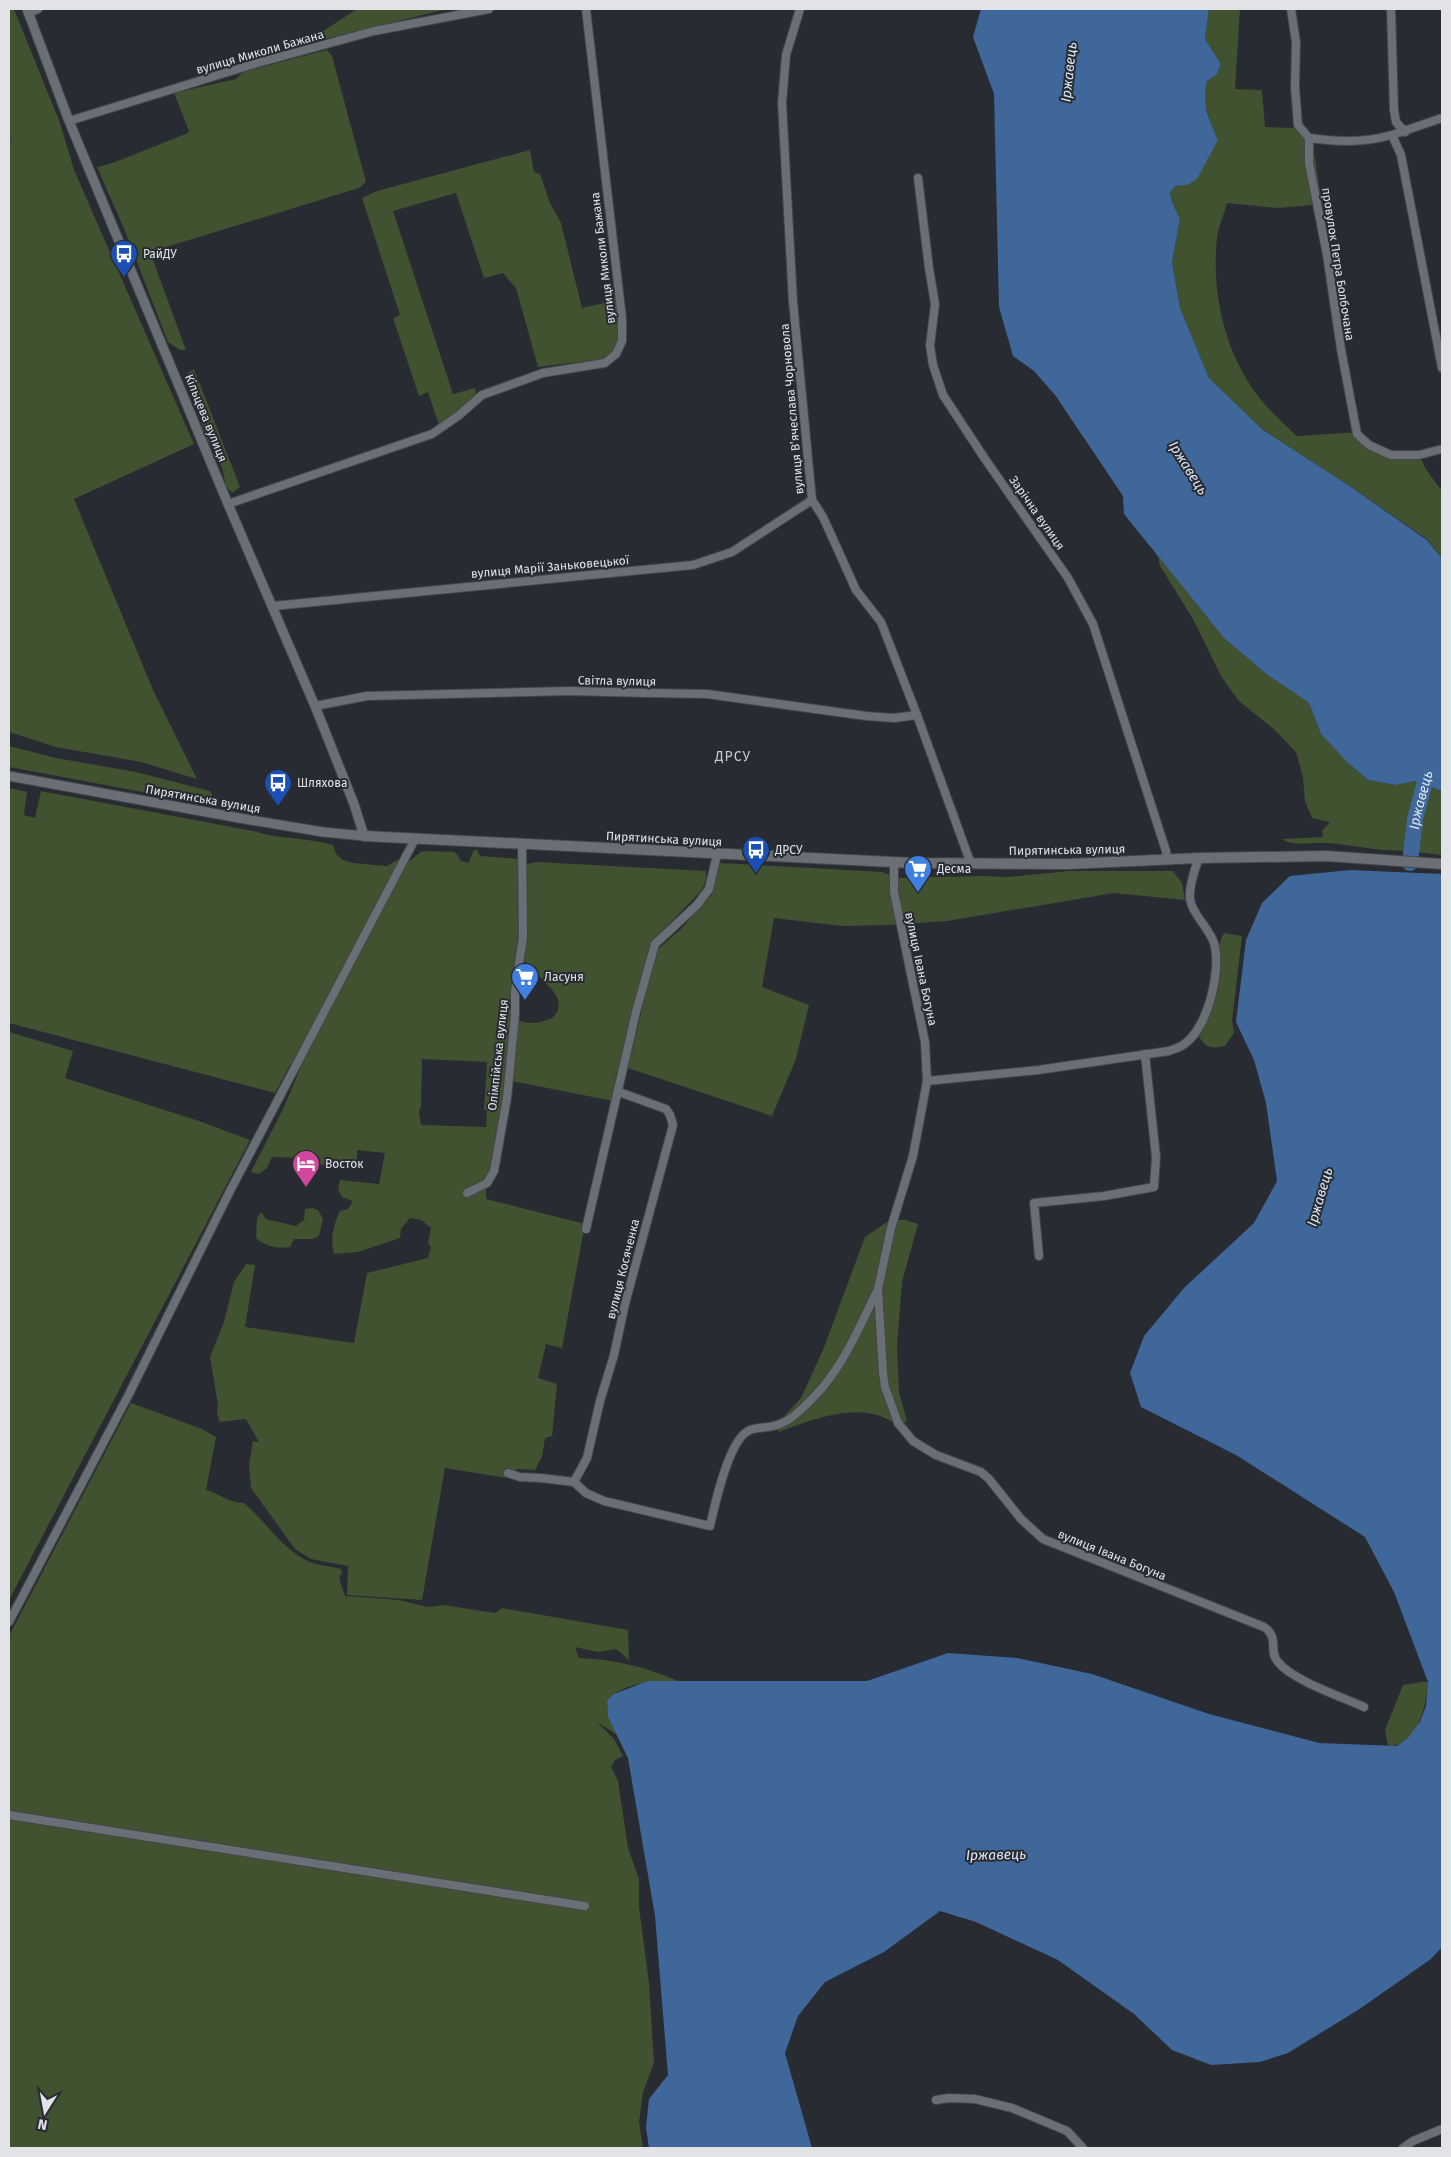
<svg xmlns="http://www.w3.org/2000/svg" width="1451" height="2157" font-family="'Fira Sans',sans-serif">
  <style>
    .green { fill: #405230; fill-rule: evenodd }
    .water { fill: #3f679a }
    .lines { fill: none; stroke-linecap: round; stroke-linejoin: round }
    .river { stroke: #3f679a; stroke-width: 16 }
    .minor-casing { stroke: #43464a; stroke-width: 10 }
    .tertiary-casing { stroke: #43464a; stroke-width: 11 }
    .secondary-casing { stroke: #43464a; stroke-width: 12 }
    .minor { stroke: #6a6f76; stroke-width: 8 }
    .tertiary { stroke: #6a6f76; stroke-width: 9 }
    .secondary { stroke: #6a6f76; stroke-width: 10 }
    .labels { text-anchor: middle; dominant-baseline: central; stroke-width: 4; stroke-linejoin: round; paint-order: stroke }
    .street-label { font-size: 12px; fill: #e1e3e7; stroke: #282b32 }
    .poi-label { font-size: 12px; fill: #e1e3e7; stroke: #282b32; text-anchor: start }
    .water-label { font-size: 14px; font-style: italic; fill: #dae6f5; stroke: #282b32 }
    .neighbourhood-label { font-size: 14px; letter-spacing: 1px; fill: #c3c8d0; stroke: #282b32 }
  </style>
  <rect width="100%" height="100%" fill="#282b32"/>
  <g class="green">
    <polygon points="9,9 14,9 60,123 74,170 194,444 74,499 153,690 197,779 141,762 56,747 9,732 9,139 11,138 9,132"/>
    <polygon points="357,9 447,9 309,43 308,41"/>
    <path d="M 1209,9 L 1240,9 L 1235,89 L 1262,90 L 1265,127 L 1295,128 L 1315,135 L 1314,152 L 1322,204 L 1278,208 L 1227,203 C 1224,214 1219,226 1217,237 C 1212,285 1221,336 1246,378 C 1258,400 1279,419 1297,436 L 1360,432 C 1380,453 1391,453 1418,450 L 1425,468 L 1442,491 L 1442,559 L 1427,539 L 1348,485 L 1263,430 L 1209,378 L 1180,308 L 1172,262 L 1180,219 L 1172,202 L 1170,193 L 1175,186 L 1187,185 L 1218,140 L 1210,123 L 1204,97 L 1207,81 L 1217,73 L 1221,64 L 1205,39 Z"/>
    <polygon points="327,50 332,56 366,182 359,188 150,252 186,350 180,350 168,342 125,231 97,167 110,164 188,133 189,131 174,93 236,79 243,72"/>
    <polygon points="530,150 534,172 540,174 550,203 561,223 582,308 613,301 615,296 618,319 619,341 613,352 603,359 538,367 516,288 503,273 484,278 456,193 393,211 453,394 475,388 476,395 454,415 439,425 428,392 419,396 393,318 400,315 362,198 377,191"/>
    <polygon points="194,369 240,487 232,493 226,486 222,467 206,437 187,378 188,373"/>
    <path d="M 1158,556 L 1224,638 L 1265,673 L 1309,703 L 1321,734 L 1347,762 L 1368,780 L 1396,785 L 1415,781 L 1442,791 L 1442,855 L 1415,852 L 1417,829 L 1412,825 L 1407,850 C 1377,853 1347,842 1317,843 C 1306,843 1291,846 1282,839 L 1323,837 L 1322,831 L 1330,822 L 1312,818 L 1305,801 L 1303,777 L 1296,752 L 1276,731 L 1238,700 L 1221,676 L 1193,619 L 1160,566 Z"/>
    <polygon points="9,746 56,758 136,772 210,791 216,801 207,804 9,767"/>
    <path d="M 9,788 L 27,792 L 24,815 L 35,818 L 41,791 L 253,831 C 279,840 306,837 333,845 L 336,854 L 343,860 L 353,863 L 387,866 L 397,860 L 408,862 L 421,852 L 428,851 L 453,852 L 457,854 L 461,861 L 469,863 L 473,851 L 477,849 L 480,856 L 518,859 L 522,905 L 505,1097 L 493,1171 L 486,1182 L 486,1199 L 585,1224 L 562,1348 L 546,1344 L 538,1378 L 557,1384 L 552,1436 L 545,1438 L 542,1457 L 535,1470 L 517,1469 L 513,1479 L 445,1468 L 422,1600 L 347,1595 L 348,1566 L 311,1559 L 295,1549 L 251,1488 L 249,1465 L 253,1441 L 259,1442 L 246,1419 L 220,1422 L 217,1414 L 218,1405 L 210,1357 L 224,1322 L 234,1282 L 246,1264 L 255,1265 L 245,1327 L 354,1343 L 367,1273 L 428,1258 L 431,1247 L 428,1243 L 431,1228 L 421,1220 L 410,1218 L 401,1229 L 400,1238 L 358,1252 L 334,1254 C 330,1237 333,1227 340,1211 L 348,1209 L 353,1201 L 342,1197 L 338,1190 L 340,1180 L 379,1184 L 385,1153 L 357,1150 L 357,1159 L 348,1165 L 331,1166 L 318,1164 L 307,1158 L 272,1157 L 267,1168 L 259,1174 L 251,1172 L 283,1109 L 300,1069 L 290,1065 L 275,1093 L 9,1023 ZM 422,1059 L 487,1062 L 484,1110 L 487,1110 L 486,1127 L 421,1125 L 419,1112 L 421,1107 Z"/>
    <path d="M 537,862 L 706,871 L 706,880 L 702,890 L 654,939 L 616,1076 L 613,1101 L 512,1081 L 517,1020 C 527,1024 537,1024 547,1020 C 552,1019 556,1015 558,1010 C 563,990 538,983 535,967 L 529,965 L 522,959 L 525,873 L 527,864 Z"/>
    <polygon points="720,863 882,872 900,878 983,876 1008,877 1069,871 1173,871 1182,883 1185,900 1114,893 947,921 890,925 842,926 774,918 762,987 809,1005 796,1059 772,1116 628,1068 656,951 681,929 712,894"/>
    <path d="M 1224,933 L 1242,936 L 1232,1021 L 1234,1033 L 1225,1046 C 1212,1049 1205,1048 1198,1035 C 1212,1017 1217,994 1220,972 C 1221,959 1216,945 1224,933 Z"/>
    <polygon points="9,1032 73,1051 65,1078 202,1122 250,1140 9,1600"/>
    <path d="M 312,1208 L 318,1210 L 323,1219 L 319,1236 L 313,1239 L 294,1239 L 290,1247 C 278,1249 266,1247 256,1238 L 257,1218 L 261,1212 L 266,1219 L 296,1226 L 304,1220 L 305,1209 Z"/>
    <path d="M 890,1220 L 905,1220 L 918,1224 L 902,1282 L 897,1346 L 899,1392 L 907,1421 L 898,1426 C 865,1398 814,1419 778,1432 L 778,1423 L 801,1398 L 823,1350 L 865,1237 Z"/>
    <path d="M 131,1403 L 202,1429 L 216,1437 L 206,1490 C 220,1494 229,1503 244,1503 C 267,1522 282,1550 310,1562 C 320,1566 331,1566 341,1569 L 342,1573 L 339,1578 L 345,1596 L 399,1600 L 427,1607 L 444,1605 L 495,1613 L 502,1608 L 628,1630 L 629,1660 L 616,1649 L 598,1652 L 575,1647 L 579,1658 C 612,1659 647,1667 678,1681 C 653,1681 626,1682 607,1700 L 608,1717 L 619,1736 L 597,1722 L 614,1739 L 623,1756 L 615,1760 L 611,1767 L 618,1781 L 628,1848 L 639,1879 L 639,1907 L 649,1983 L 654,2063 L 643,2092 L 639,2122 L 643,2148 L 9,2148 L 9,1636 Z"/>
    <path d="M 1422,1682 L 1428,1682 C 1426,1705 1419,1747 1388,1746 L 1385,1730 L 1403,1685 Z"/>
  </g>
  <g class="water">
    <path d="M 981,9 L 1209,9 L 1205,39 L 1221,64 L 1217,74 L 1207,81 C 1202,105 1208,118 1218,140 L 1197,179 L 1187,185 L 1175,186 L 1170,193 L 1172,202 L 1180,219 L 1172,262 L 1180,308 L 1209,378 L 1263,430 L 1348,485 L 1427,540 L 1442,559 L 1442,791 L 1415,781 L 1396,785 L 1368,780 L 1347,762 L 1321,734 L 1309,703 L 1265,673 L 1224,638 L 1124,514 L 1123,496 L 1055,395 L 1034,371 L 1013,356 L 999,307 L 994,94 L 973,37 Z"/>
    <polygon points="1350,870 1442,874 1442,1947 1431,1959 1358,2010 1288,2053 1260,2062 1211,2065 1172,2050 1134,2014 1058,1960 976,1922 940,1911 884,1952 825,1982 798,2016 785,2053 812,2148 649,2148 646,2128 649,2099 668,2075 655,1916 628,1758 608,1717 607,1700 614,1694 648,1681 867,1681 948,1653 1017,1658 1092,1674 1209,1714 1319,1743 1397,1746 1408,1738 1420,1722 1426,1706 1428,1682 1394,1592 1365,1537 1236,1455 1141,1407 1130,1373 1144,1336 1184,1288 1254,1223 1277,1181 1266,1103 1254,1060 1236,1022 1246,940 1262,903 1290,876"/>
  </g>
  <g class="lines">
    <path class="river" id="s1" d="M 1410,863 L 1415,819 L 1430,763"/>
    <defs>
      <g id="minor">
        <polyline points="800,9 786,55 782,103 793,302 812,500 823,517 856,590 881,622 917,715 971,864"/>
        <polyline points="1291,9 1296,42 1295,87 1298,125 1309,138 1309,163 1327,255 1341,349 1357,434 1369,445 1391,455 1419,455 1442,449"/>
        <polyline points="1391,9 1394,110 1396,122 1405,132"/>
        <polyline points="28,13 38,9"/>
        <polyline points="1442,118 1392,135 1401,155 1442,368"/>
        <polyline points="69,121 254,64 374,31 489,9"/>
        <path d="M 1309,138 C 1339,142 1362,143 1392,135"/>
        <polyline points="918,178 929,268 935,304 930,346 933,365 943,395 985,459 1068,578 1093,624 1166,851 1167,860"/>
        <polyline points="228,504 432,434 458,416 482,395 543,373 605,363 616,354 622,341 622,318 586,9"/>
        <polyline points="273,606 693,565 732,552 812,500"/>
        <polyline points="315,706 367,696 569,691 649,693 707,694 866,716 894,718 917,715"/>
        <path d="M 894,862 L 894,892 L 925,1042 L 927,1081 L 913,1156 L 891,1228 L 878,1289 L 883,1373 L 885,1387 L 898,1423 L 913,1441 L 936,1455 L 981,1472 L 989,1479 L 1021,1519 L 1043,1539 L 1264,1627 C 1280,1638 1268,1651 1278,1662 C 1292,1680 1342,1697 1364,1707"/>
        <path d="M 927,1081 L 1038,1070 L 1169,1051 C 1173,1049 1179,1048 1183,1045 C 1208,1029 1222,970 1214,943 C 1209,928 1195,917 1191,903 C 1187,892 1195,868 1199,858"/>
        <polyline points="467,1193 487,1183 494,1171 507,1098 515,1015 515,991 523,937 522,845"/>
        <polyline points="586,1229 636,1012 655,944 697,905 709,889 717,855"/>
        <polyline points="1039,1256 1034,1203 1104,1196 1154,1187 1156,1157 1145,1054"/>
        <path d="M 508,1473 L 520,1477 L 541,1478 L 574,1482 L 586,1493 L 604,1501 L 710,1526 C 715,1504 729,1438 750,1430 C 757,1427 766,1428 773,1426 C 789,1423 801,1410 813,1398 C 842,1369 859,1328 877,1291"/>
        <polyline points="574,1482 587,1458 600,1401 614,1355 625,1304 673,1125 670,1115 666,1109 619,1092"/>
        <polyline points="9,1622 129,1394 229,1193 415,839"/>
        <polyline points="9,1815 585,1906"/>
        <polyline points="936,2100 949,2098 975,2099 1012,2108 1067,2131 1083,2148"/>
        <polyline points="1403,2148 1413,2141 1442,2129"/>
      </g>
      <polyline id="tertiary" points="9,776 239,818 323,832 364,836 354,804 315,706 228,504 69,121 27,9"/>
      <polyline id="secondary" points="364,836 912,863 1068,864 1199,858 1326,856 1442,864"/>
    </defs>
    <use href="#minor" class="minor-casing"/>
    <use href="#tertiary" class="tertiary-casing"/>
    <use href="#secondary" class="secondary-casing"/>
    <use href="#minor" class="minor"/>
    <use href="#tertiary" class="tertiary"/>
    <use href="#secondary" class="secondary"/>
  </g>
  <defs>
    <symbol id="bus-pin" viewBox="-11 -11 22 30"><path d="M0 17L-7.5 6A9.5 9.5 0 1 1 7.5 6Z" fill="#1a4fb4" stroke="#282b32"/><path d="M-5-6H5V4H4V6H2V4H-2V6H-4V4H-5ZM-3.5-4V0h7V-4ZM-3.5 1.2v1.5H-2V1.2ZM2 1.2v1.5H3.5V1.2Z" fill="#fff"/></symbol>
    <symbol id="supermarket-pin" viewBox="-11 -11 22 30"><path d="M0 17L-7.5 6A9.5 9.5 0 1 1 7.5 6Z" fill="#3f7fe0" stroke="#282b32"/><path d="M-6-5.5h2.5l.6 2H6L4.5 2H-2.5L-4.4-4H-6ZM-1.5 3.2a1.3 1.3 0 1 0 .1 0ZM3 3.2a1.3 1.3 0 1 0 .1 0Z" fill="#fff"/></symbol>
    <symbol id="hotel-pin" viewBox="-11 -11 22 30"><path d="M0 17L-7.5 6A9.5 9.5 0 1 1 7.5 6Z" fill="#d1479c" stroke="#282b32"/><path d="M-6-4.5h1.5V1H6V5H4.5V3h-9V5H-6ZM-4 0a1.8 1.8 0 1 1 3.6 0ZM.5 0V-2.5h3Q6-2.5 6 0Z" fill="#fff"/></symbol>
  </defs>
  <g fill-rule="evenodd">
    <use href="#bus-pin" x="108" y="238" width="32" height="43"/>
    <use href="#bus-pin" x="262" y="767" width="32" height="43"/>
    <use href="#bus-pin" x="740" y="834" width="32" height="43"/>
    <use href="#supermarket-pin" x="902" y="853" width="32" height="43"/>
    <use href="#supermarket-pin" x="509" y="961" width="32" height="43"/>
    <use href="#hotel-pin" x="290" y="1148" width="32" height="43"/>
  </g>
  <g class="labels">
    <g class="street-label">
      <text transform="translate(260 52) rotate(-16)">вулиця Миколи Бажана</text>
      <text transform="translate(603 258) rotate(-97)">вулиця Миколи Бажана</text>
      <text transform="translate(1338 264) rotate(81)">провулок Петра Болбочана</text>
      <text transform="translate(792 409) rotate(-95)">вулиця Вʼячеслава Чорновола</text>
      <text transform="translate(206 418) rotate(68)">Кільцева вулиця</text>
      <text transform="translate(1037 513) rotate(55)">Зарічна вулиця</text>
      <text transform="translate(550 567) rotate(-5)">вулиця Марії Заньковецької</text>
      <text transform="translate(617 681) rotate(1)">Світла вулиця</text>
      <text transform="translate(203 799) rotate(10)">Пирятинська вулиця</text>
      <text transform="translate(664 839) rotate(3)">Пирятинська вулиця</text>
      <text transform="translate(1067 850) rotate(-1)">Пирятинська вулиця</text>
      <text transform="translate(921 969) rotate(78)">вулиця Івана Богуна</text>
      <text transform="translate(498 1055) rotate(-84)">Олімпійська вулиця</text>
      <text transform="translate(623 1269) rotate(-76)">вулиця Косяченка</text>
      <text transform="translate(1112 1555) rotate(22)">вулиця Івана Богуна</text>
    </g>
    <g class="poi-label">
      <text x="143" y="254">РайДУ</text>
      <text x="297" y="783">Шляхова</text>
      <text x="775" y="850">ДРСУ</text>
      <text x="937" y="869">Десма</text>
      <text x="544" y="977">Ласуня</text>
      <text x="325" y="1164">Восток</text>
    </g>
    <g class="water-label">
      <text transform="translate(1069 72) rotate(-84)">Іржавець</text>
      <text transform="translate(1188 468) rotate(58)">Іржавець</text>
      <text stroke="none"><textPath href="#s1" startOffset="64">Іржавець</textPath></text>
      <text transform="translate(1320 1197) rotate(-74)">Іржавець</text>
      <text transform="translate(996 1855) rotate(-1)">Іржавець</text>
    </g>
    <g class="neighbourhood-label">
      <text x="733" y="756">ДРСУ</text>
    </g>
  </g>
  <rect width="1451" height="2157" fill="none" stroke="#e1e3e7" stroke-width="20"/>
  <g transform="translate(45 2112) rotate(191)" stroke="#282b32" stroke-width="4" paint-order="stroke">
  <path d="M0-4L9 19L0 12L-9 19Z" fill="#e1e3e7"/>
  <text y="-8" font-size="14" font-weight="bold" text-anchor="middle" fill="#e1e3e7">N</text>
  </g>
</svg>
